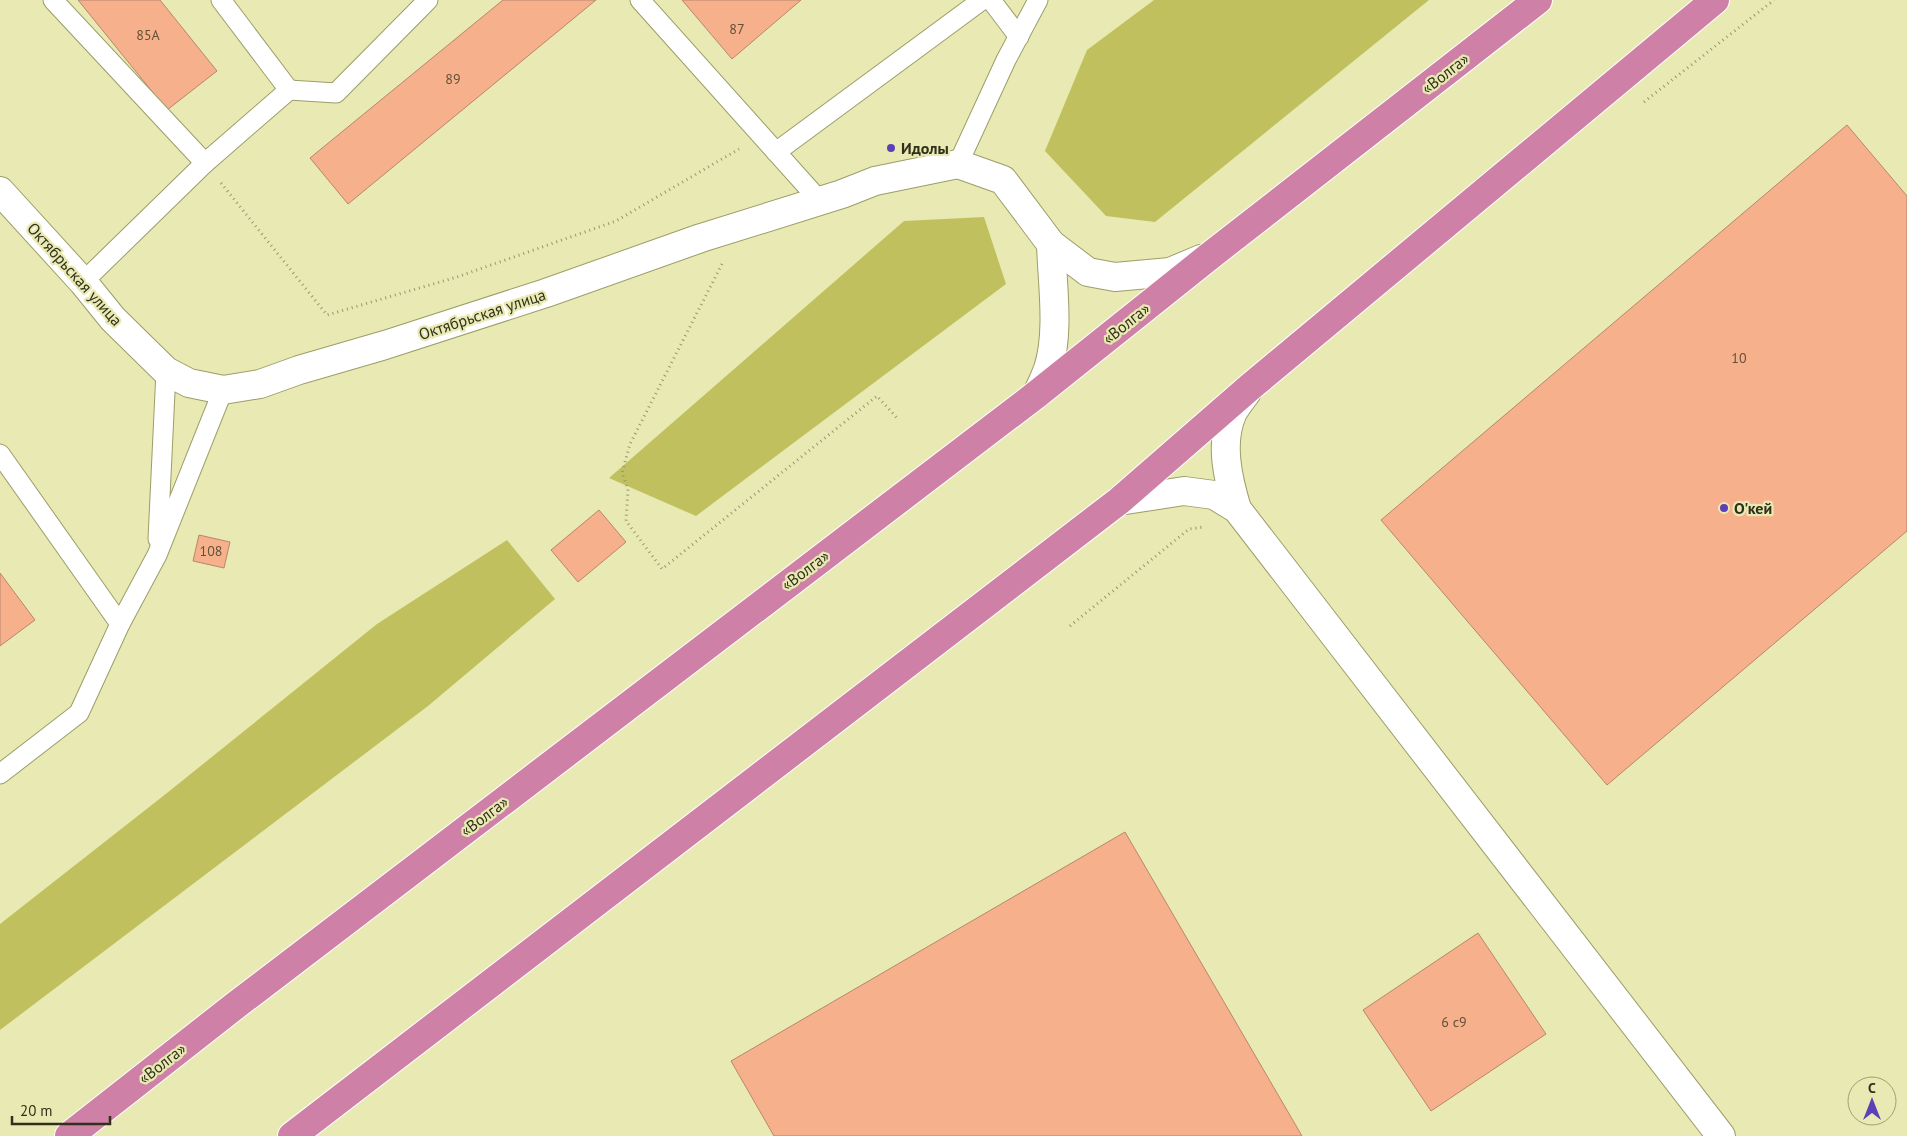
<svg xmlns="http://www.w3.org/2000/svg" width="1907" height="1136" font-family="'PT Sans',sans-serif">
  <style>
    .green { fill: #c1c05f }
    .building { fill: #f6b08c; stroke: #b8866c }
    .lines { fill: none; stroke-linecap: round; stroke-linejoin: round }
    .lane-casing { stroke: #9c9d68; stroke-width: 21 }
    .secondary-casing { stroke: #9c9d68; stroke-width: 30 }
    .highway-casing { stroke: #fff; stroke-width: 30 }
    .path { stroke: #96976f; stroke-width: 3; stroke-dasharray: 1 4; stroke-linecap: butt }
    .lane { stroke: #fff; stroke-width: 19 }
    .secondary { stroke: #fff; stroke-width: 28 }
    .highway { stroke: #ce80a7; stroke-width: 28 }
    .poi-dot { fill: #5d40b8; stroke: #e9eab3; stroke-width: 2 }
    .labels { text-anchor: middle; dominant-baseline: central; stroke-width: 4.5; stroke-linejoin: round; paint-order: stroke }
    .number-label { font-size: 14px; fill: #625037 }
    .street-label { font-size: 16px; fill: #30301b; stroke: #e9eab3 }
    .poi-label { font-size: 16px; font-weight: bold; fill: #30301b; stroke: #e9eab3; text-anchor: start }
  </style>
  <rect width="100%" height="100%" fill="#e9eab3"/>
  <g class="green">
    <polygon points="1154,0 1429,0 1155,222 1106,216 1045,151 1087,50"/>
    <polygon points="984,217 1006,284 696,516 609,478 904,221"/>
    <polygon points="507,540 555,599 428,706 0,1030 0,924 167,793 377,624"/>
  </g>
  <g class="building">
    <polygon points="78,0 160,0 217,71 167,110"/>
    <polygon points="503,0 596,0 348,204 310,158"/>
    <polygon points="682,0 801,0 732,59"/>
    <polygon points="1847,125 1907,196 1907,531 1607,785 1381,520"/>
    <polygon points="599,510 626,542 578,582 551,550"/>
    <polygon points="199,535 230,542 224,568 193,561"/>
    <polygon points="0,573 35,620 0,646"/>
    <polygon points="1125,832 1302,1136 774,1136 731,1061"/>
    <polygon points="1478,933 1546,1034 1431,1111 1363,1010"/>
  </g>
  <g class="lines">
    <defs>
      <g id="lane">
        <polyline points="53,0 205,163 83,282"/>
        <polyline points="640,0 820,201"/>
        <polyline points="991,0 1019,37"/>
        <polyline points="289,90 336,93 428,0"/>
        <polyline points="776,152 982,0"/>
        <polyline points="205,163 289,90 221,0"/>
        <polyline points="958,164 1006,60 1038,0"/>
        <polyline points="0,454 120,624 79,713 0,774"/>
        <polyline points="158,539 166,371"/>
        <polyline points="120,624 157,555 223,390"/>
      </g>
      <g id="secondary">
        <polyline points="0,191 83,282 113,319 166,371 189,383 223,390 260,384 299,370 385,345 546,293 701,238 842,194 875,181 958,164 1003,180 1051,244 1088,272 1115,277 1170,272 1201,259"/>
        <path d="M 1037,394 C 1041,386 1045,377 1048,369 C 1060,332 1052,282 1051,244"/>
        <polyline points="1119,501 1184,491 1214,495 1237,509 1721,1136"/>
        <path d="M 1237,509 C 1228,479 1219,442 1233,412 C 1237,405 1242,399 1247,392"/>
      </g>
      <g id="highway">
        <polyline points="69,1136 236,1005 1037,394 1211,255 1538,0"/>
        <polyline points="292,1136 1119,501 1250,387 1715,0"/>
      </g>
    </defs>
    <use href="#lane" class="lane-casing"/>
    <use href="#secondary" class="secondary-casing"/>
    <use href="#highway" class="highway-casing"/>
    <g class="path">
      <polyline points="1644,102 1774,0"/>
      <polyline points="221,183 327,315 457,277 616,221 739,149"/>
      <polyline points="722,264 630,444 622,473 628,489 626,521 662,569 877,396 897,418"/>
      <polyline points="1070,626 1189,529 1204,527"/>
    </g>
    <use href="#lane" class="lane"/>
    <use href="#secondary" class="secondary"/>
    <use href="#highway" class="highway"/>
  </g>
  <g class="poi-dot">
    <circle cx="891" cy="148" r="5"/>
    <circle cx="1724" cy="508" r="5"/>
  </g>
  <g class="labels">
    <g class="number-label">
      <text x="737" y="29">87</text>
      <text x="148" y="35">85А</text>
      <text x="453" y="79">89</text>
      <text x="1739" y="358">10</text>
      <text x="211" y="551">108</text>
      <text x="1454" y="1022">6 с9</text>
    </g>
    <g class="street-label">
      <text transform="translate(1445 73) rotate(-38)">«Волга»</text>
      <text transform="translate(75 274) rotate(48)">Октябрьская улица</text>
      <text transform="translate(482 314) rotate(-18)">Октябрьская улица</text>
      <text transform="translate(1126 323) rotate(-39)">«Волга»</text>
      <text transform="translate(805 570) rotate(-37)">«Волга»</text>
      <text transform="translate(484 816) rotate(-37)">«Волга»</text>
      <text transform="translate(162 1063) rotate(-38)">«Волга»</text>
    </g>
    <g class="poi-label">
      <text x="901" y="148">Идолы</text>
      <text x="1734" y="508">О'кей</text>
    </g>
  </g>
  <g transform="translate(1872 1101)"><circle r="24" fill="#e9eab3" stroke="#9fa076"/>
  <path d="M0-4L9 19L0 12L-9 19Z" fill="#5d40b8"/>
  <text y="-8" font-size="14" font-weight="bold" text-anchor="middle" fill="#30301b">С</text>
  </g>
  <path d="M12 1116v8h98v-8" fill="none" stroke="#30301b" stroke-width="2.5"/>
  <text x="20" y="1116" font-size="15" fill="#30301b" stroke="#e9eab3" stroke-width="4" paint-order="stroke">20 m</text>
</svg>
